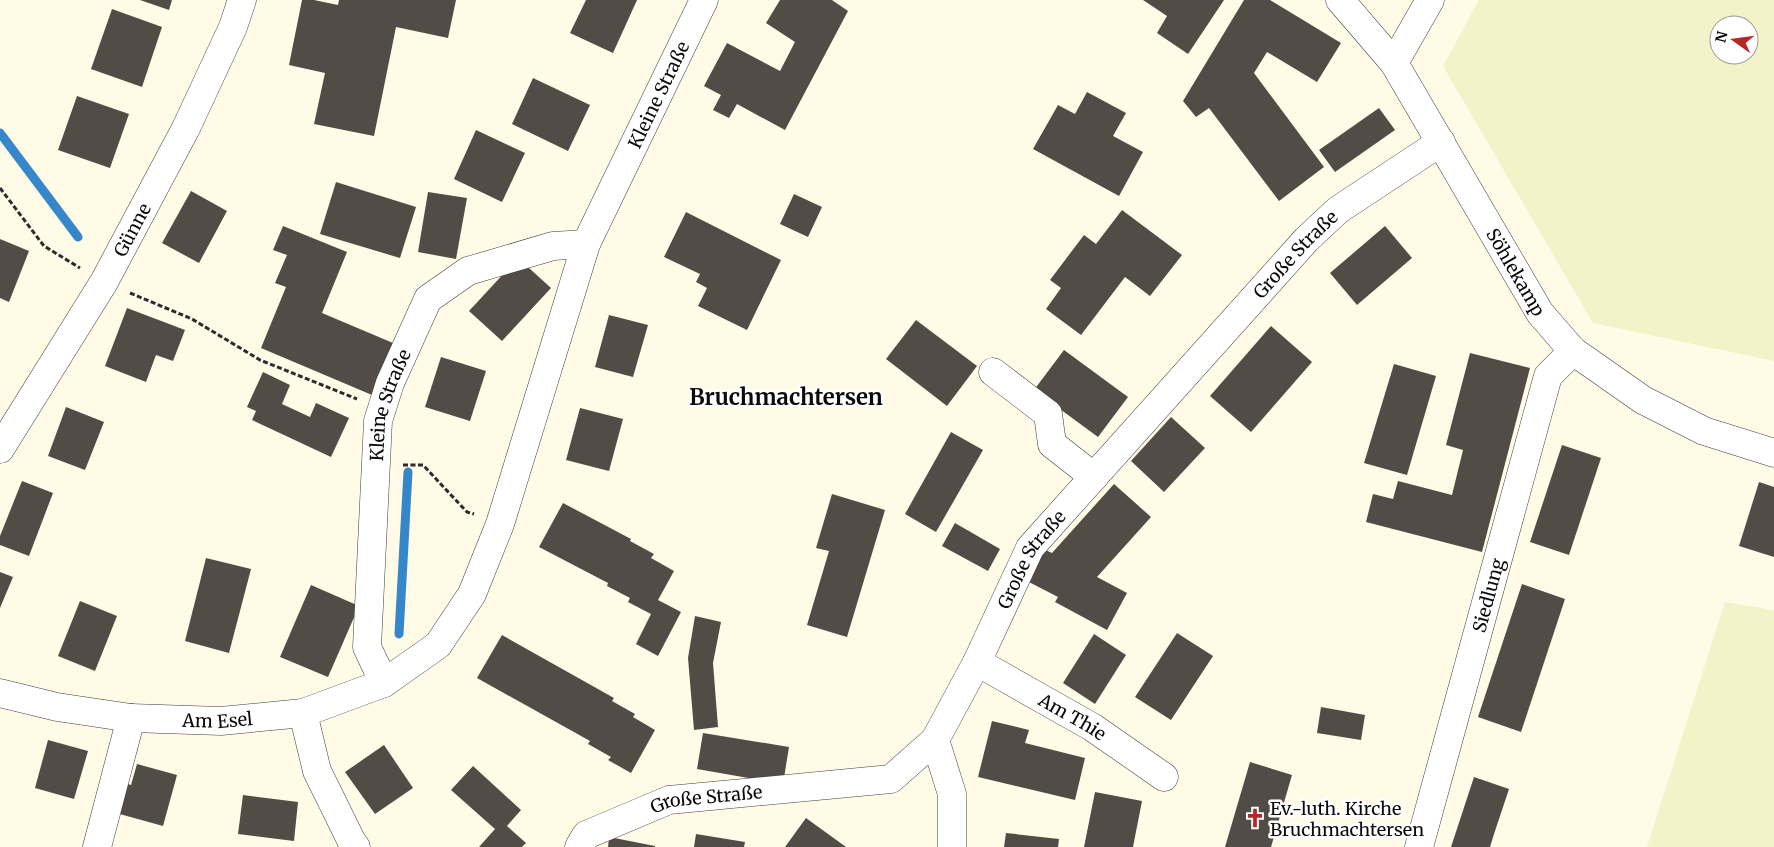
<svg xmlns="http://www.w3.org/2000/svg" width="1774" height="847" font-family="Merriweather,serif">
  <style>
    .farmland { fill: #f3f2c9; fill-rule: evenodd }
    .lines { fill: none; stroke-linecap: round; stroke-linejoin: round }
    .stream { stroke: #3686ca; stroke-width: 9 }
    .building { fill: #524c47 }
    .minor-casing { stroke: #3d3d3d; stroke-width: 29 }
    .path { stroke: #2c2c2c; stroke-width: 3; stroke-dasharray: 5 2.5; stroke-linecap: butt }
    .minor { stroke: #fff; stroke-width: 28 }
    .labels { text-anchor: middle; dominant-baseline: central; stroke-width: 5; stroke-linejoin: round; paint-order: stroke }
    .street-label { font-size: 18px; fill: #0a0a0a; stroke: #fff }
    .poi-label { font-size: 18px; fill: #0a0a0a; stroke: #fff; text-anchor: start }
    .district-label { font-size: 22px; font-weight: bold; fill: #0a0a0a; stroke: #fff }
  </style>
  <rect width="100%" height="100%" fill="#fffbe7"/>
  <g class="farmland">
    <path d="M 1479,0 L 1774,0 L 1774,361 L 1593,323 L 1443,66 ZM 1719,25 L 1749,25 L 1749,55 L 1719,55 Z"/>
    <polygon points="1725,602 1774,610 1774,847 1647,847"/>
  </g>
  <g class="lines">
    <g class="stream">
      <polyline points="0,133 78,237"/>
      <polyline points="399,634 408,472"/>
    </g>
  </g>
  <g class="building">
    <polygon points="140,0 172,0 169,10"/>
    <polygon points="302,0 314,0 338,5 339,0 456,0 448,38 396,27 374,136 314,124 325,73 289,65"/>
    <polygon points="586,0 637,0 613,53 570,33"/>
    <polygon points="780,0 832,0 848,11 785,130 737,104 729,118 713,110 721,95 704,86 727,43 780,71 795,42 766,23"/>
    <polygon points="1143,0 1224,0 1188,54 1157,33 1167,16"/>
    <polygon points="1244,0 1270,0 1341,43 1317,82 1267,52 1254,73 1324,167 1279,201 1209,108 1196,117 1183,101"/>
    <polygon points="112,9 162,27 142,87 91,69"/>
    <polygon points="533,78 590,105 568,151 512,124"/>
    <polygon points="1087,92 1126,113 1113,136 1143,152 1119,196 1033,149 1058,105 1075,114"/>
    <polygon points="77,96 129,114 110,168 58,150"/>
    <polygon points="1379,108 1395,130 1335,172 1319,150"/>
    <polygon points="476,130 525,153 502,202 454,179"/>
    <polygon points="336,182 416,207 400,258 320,234"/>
    <polygon points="191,191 227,211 199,263 162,243"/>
    <polygon points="428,192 467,198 456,259 418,252"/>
    <polygon points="794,194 822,207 808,237 780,224"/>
    <polygon points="1122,210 1182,255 1150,296 1125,277 1081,335 1046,309 1061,288 1050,280 1084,235 1096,244"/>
    <polygon points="686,212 781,260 747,330 698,306 707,288 696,282 700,274 664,257"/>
    <polygon points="283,226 347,252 322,313 393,343 372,395 261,348 286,287 275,283 287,255 273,250"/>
    <polygon points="1385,226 1412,258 1357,305 1330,273"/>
    <polygon points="0,239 29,251 9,302 0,298"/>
    <polygon points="518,258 551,288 502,341 469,311"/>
    <polygon points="127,308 185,330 173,361 156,355 146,382 105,366"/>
    <polygon points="609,315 648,325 633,377 595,367"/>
    <polygon points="916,320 977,366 947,406 886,359"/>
    <polygon points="1271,326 1312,362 1251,432 1210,396"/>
    <polygon points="1064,350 1128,397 1098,437 1034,390"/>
    <polygon points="1470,353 1530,368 1482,552 1366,522 1373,494 1393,499 1398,481 1452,495 1463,450 1446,445"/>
    <polygon points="441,357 486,371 470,421 425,407"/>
    <polygon points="1394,364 1436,376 1407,475 1364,463"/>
    <polygon points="263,372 290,385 282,404 310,417 316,403 349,418 331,457 252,420 256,411 247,407"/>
    <polygon points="66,407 104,422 85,470 48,456"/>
    <polygon points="580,408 623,419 609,471 566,460"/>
    <polygon points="1171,417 1205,448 1164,492 1131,461"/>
    <polygon points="951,432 983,450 936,532 905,514"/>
    <polygon points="1562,445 1601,458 1569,555 1530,542"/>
    <polygon points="22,481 53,493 29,556 0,545 0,536"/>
    <polygon points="1759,482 1774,487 1774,557 1739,546"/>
    <polygon points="1114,484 1151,517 1097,577 1127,593 1107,630 1055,602 1058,597 1025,580 1041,548 1052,553"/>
    <polygon points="832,494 885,510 847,637 807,625 829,551 816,548"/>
    <polygon points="563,503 631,539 630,541 654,554 651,558 674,571 658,600 681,612 658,656 636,644 651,614 628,602 630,598 607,586 608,583 539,547"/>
    <polygon points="955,523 1000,549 988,571 942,546"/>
    <polygon points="206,558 251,569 229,653 185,641"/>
    <polygon points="0,572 13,577 0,608"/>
    <polygon points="1522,584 1565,599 1521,732 1478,717"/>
    <polygon points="311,585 359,606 328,677 280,657"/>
    <polygon points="80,601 117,616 95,671 58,656"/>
    <polygon points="695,616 721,622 713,663 718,727 694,730 688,658"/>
    <polygon points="1177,633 1213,656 1171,720 1135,697"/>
    <polygon points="1094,634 1126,655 1095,704 1063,683"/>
    <polygon points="502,635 614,698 612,701 635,714 633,717 655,730 631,773 608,760 611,757 588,744 590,741 477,678"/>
    <polygon points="1321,707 1365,715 1361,740 1317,733"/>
    <polygon points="992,721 1029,730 1025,743 1085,758 1075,800 978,777"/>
    <polygon points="703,733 789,747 783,784 697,769"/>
    <polygon points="48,740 88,751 74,799 35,788"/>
    <polygon points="384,745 413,788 375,814 345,772"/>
    <polygon points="1250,762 1292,775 1271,847 1225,847"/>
    <polygon points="137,764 177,775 163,826 116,813 124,783 131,785"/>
    <polygon points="473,766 521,810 507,826 526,843 522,847 479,847 495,829 451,790"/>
    <polygon points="1474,777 1509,789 1494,834 1490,847 1451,847"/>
    <polygon points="1095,792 1142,801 1133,847 1084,847"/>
    <polygon points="243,795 298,802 294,841 238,834"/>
    <polygon points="806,818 846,847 785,847"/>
    <polygon points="1006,833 1059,839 1058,847 1004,847"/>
    <polygon points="696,834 745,842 744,847 694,847"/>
    <polygon points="609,837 655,846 655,847 608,847"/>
  </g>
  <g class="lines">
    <defs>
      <g id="minor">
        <path id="s1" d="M 1340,0 L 1394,63 L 1540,313 L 1573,351 L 1643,400 L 1704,431 L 1774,453"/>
        <polyline points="1394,63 1430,0"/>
        <polyline points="993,372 1048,414 1052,444 1094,477"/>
        <path id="s2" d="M 0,449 L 104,282 L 186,128 L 233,27 L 242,0"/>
        <path id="s3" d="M 977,662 L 1092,727 L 1164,777"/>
        <path id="s4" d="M 384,683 L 367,647 L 378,421 L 390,383 L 428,299 L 468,271 L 553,246 L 586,244"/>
        <path id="s5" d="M 0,693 L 57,707 L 131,718 L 221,721 L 303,713 L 384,683 L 438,645 L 472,594 L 500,524 L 586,244 L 704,0"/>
        <polyline points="303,713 317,771 352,842 356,847"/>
        <polyline points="935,740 952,794 952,847"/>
        <polyline points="97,847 131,718"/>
        <path id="s6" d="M 579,847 L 586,835 L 669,800 L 891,779 L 935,740 L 977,662 L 1030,548 L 1306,240 L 1338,210 L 1441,142"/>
        <path id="s7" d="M 1419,847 L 1548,376 L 1573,351"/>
      </g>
    </defs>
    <use href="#minor" class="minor-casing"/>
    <g class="path">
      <polyline points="0,188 44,246 80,268"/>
      <polyline points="130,293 192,319 260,360 357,399"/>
      <polyline points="403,465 423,465 467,512 474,514"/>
    </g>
    <use href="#minor" class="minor"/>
  </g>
  <defs>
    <symbol id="church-bare" viewBox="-9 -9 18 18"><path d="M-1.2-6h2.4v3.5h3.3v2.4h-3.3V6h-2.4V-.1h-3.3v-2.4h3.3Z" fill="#b62726" stroke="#fff" stroke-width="2.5" paint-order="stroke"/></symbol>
  </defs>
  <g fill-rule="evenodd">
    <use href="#church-bare" x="1241" y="804" width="28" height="28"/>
  </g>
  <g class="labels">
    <g class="street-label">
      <text stroke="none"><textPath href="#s5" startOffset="1054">Kleine Straße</textPath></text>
      <text stroke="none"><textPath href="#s2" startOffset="256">Günne</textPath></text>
      <text stroke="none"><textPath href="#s6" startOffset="996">Große Straße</textPath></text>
      <text stroke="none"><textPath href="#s1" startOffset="325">Söhlekamp</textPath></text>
      <text stroke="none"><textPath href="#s4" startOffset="284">Kleine Straße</textPath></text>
      <text stroke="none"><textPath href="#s6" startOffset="591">Große Straße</textPath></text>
      <text stroke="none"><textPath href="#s7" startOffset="261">Siedlung</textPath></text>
      <text stroke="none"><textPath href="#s3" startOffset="110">Am Thie</textPath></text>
      <text stroke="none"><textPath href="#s5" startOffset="220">Am Esel</textPath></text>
      <text stroke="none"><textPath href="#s6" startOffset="141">Große Straße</textPath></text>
    </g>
    <g class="poi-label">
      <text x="1270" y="808">Ev.-luth. Kirche<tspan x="1270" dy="21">Bruchmachtersen</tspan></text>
    </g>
    <g class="district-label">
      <text x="786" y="397">Bruchmachtersen</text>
    </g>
  </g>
  <g transform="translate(1734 40) rotate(284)"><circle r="24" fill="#ffffff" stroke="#9d9d9d"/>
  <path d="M0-4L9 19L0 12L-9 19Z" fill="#b62726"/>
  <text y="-8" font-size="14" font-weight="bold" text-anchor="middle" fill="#0a0a0a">N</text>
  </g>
</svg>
